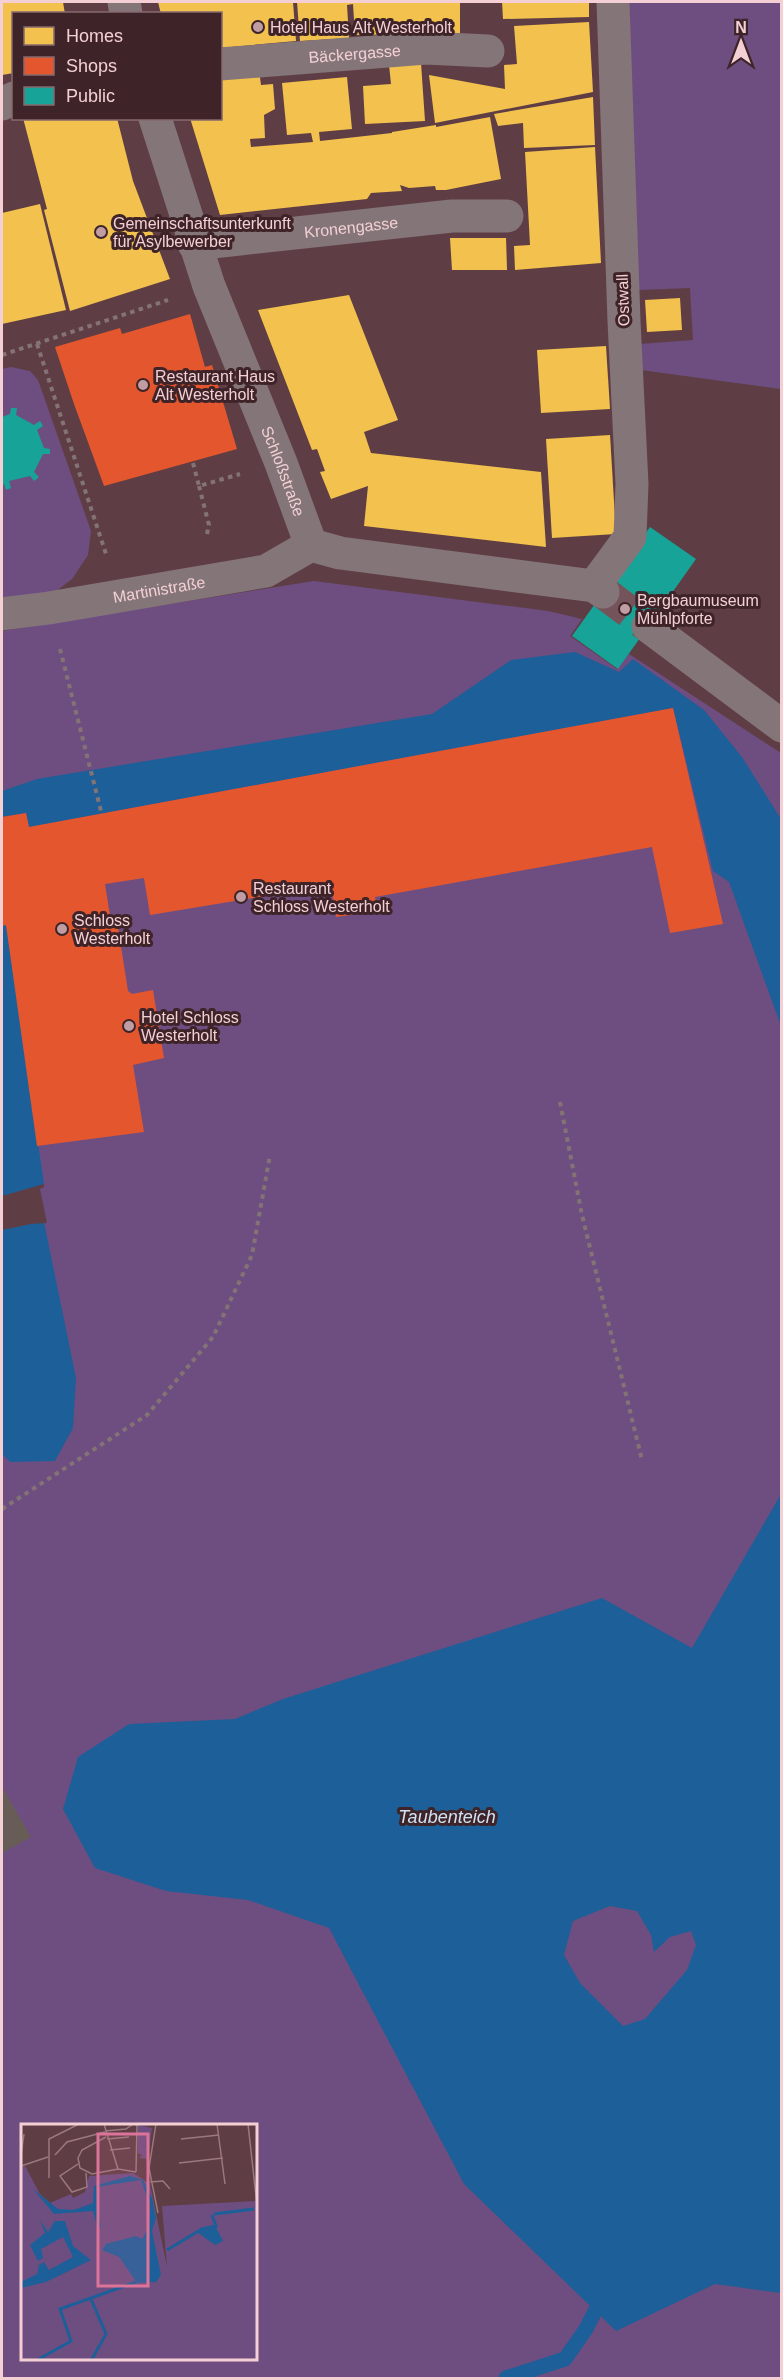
<svg xmlns="http://www.w3.org/2000/svg" width="783" height="2380" font-family="Helvetica,sans-serif">
  <style>
    .green { fill: #6e4e80; fill-rule: evenodd }
    .water { fill: #1c5f99; fill-rule: evenodd }
    .pier { fill: #5e3e44 }
    .homes { fill: #f2c14e }
    .shops { fill: #e4572e }
    .public { fill: #17a398 }
    .lines { fill: none; stroke-linecap: round; stroke-linejoin: round }
    .stream { stroke: #1c5f99; stroke-width: 15 }
    .building { fill: #675d56 }
    .street-tunnel { stroke: #74545a; stroke-width: 33; stroke-dasharray: 33 16; stroke-linecap: butt }
    .path { stroke: #847375; stroke-width: 4; stroke-dasharray: 4.5 4.5; stroke-linecap: butt }
    .street { stroke: #847578; stroke-width: 33 }
    .poi-dot { fill: #c09da2; stroke: #3e2428; stroke-width: 2 }
    .labels { text-anchor: middle; dominant-baseline: central; stroke-width: 6; stroke-linejoin: round; paint-order: stroke }
    .poi-label { font-size: 16px; fill: #f4d0d4; stroke: #3e2428; text-anchor: start }
    .street-label { font-size: 16px; fill: #f4d0d4; stroke: #3e2428 }
    .water-label { font-size: 18px; font-style: italic; fill: #d0e1f3; stroke: #3e2428 }
    .inset-river { fill: none; stroke: #1c5f99; stroke-width: 3 }
    .inset-road { fill: none; stroke: #9a787e; stroke-width: 1.5 }
    .view { fill: #db7498; fill-opacity: 0.15; stroke: #db7498; stroke-width: 3 }
    .inset-edge { fill: none; stroke: #f4d0d4; stroke-width: 3 }
  </style>
  <rect width="100%" height="100%" fill="#5e3e44"/>
  <g class="green">
    <polygon points="625,2 781,2 781,389 641,370 640,344 693,340 690,288 638,290"/>
    <polygon points="11,367 30,371 38,380 91,531 88,555 72,579 55,592 2,600 2,369"/>
    <path d="M 314,581 L 548,611 L 582,619 L 570,636 L 617,669 L 629,654 L 781,753 L 781,2378 L 2,2378 L 2,631 ZM 22,2125 L 255,2125 L 255,2358 L 22,2358 Z"/>
  </g>
  <g class="water">
    <polygon points="575,652 619,672 633,659 704,710 742,757 781,819 781,1026 729,882 713,871 673,708 29,827 26,813 2,817 2,791 37,779 432,714 511,660"/>
    <polygon points="6,925 44,1184 37,1188 76,1378 73,1428 55,1461 10,1462 2,1454 2,926"/>
    <path d="M 781,1494 L 781,2293 L 715,2284 L 616,2331 L 464,2184 L 329,1928 L 248,1900 L 166,1891 L 95,1868 L 63,1809 L 78,1757 L 129,1724 L 235,1719 L 283,1699 L 602,1598 L 692,1648 ZM 610,1906 L 637,1911 L 651,1935 L 654,1952 L 670,1937 L 691,1931 L 696,1945 L 687,1970 L 645,2019 L 623,2026 L 580,1983 L 564,1955 L 573,1921 Z"/>
  </g>
  <polygon class="pier" points="44,1184 44,1187 40,1189 47,1223 31,1224 2,1230 2,1196"/>
  <g class="homes">
    <polygon points="2,2 63,2 65,14 14,14 14,73 2,75"/>
    <polygon points="158,2 293,2 296,41 220,48 220,14 161,14"/>
    <polygon points="297,2 460,2 460,33 355,35 353,4 347,5 349,38 300,41"/>
    <polygon points="502,2 589,2 589,17 503,19"/>
    <polygon points="589,22 593,92 435,123 429,75 505,89 504,65 517,64 514,26"/>
    <polygon points="421,63 425,121 365,124 363,86 391,84 389,65"/>
    <polygon points="259,70 261,85 273,84 275,109 264,115 265,138 250,139 251,147 313,142 311,133 287,135 282,83 347,77 352,129 319,132 320,141 392,133 392,132 436,125 436,127 490,117 501,179 446,190 436,190 435,186 409,188 400,185 402,191 371,193 367,199 220,215 190,118 220,118 220,74"/>
    <polygon points="593,97 595,145 524,148 523,123 498,126 494,114"/>
    <polygon points="23,118 117,118 133,181 170,279 70,311 44,210 47,209"/>
    <polygon points="595,147 601,263 515,270 514,246 530,245 525,152"/>
    <polygon points="40,204 66,310 2,324 2,213"/>
    <polygon points="450,238 506,238 507,270 452,270"/>
    <polygon points="349,295 398,420 364,432 371,453 541,472 546,547 364,526 368,486 331,499 320,472 325,471 317,449 312,450 258,310"/>
    <polygon points="680,298 682,330 647,332 645,300"/>
    <polygon points="606,346 610,409 541,413 537,350"/>
    <polygon points="610,435 616,534 552,538 546,439"/>
  </g>
  <g class="shops">
    <polygon points="190,314 205,367 212,365 237,449 104,486 74,404 55,347 120,328 122,334"/>
    <polygon points="673,708 723,924 670,933 652,847 375,897 378,911 336,917 331,885 150,915 144,878 105,884 111,922 117,921 128,991 132,994 153,990 164,1058 133,1065 144,1132 37,1146 6,925 2,926 2,817 26,813 29,827"/>
  </g>
  <g class="public">
    <polygon points="11,408 17,408 16,415 34,425 40,421 43,426 37,430 44,448 50,449 50,454 43,454 34,472 39,477 34,481 30,476 9,481 11,488 6,490 4,484 2,485 2,417 10,414"/>
    <polygon points="650,527 696,559 618,669 572,636"/>
  </g>
  <g class="lines">
    <polyline class="stream" points="506,2378 565,2359 586,2329 595,2311"/>
  </g>
  <polygon class="building" points="2,1787 31,1837 2,1853"/>
  <g class="lines">
    <polyline class="street-tunnel" points="603,592 648,626"/>
    <g class="path">
      <polyline points="37,344 106,554"/>
      <polyline points="2,355 168,300"/>
      <polyline points="193,463 199,486 240,474"/>
      <polyline points="199,486 209,525 206,538"/>
      <polyline points="60,649 102,815"/>
      <polyline points="560,1102 582,1215 642,1460"/>
      <polyline points="2,1509 147,1415 213,1337 252,1255 270,1155"/>
    </g>
    <g class="street">
      <polyline points="124,2 126,14"/>
      <path id="s1" d="M 220,64 L 426,48 L 488,51"/>
      <polyline points="2,104 14,98"/>
      <path id="s2" d="M 155,118 L 209,286 L 281,463 L 311,545"/>
      <path id="s3" d="M 194,244 L 452,216 L 507,216"/>
      <polyline points="311,545 340,553 594,586 603,592"/>
      <polyline points="594,586 630,537 632,484 624,321 613,2"/>
      <path id="s4" d="M 2,614 L 49,608 L 266,571 L 311,545"/>
      <polyline points="648,626 782,726"/>
    </g>
  </g>
  <g class="poi-dot">
    <circle cx="258" cy="27" r="6"/>
    <circle cx="101" cy="232" r="6"/>
    <circle cx="143" cy="385" r="6"/>
    <circle cx="625" cy="609" r="6"/>
    <circle cx="241" cy="897" r="6"/>
    <circle cx="62" cy="929" r="6"/>
    <circle cx="129" cy="1026" r="6"/>
  </g>
  <g class="labels">
    <g class="poi-label">
      <text x="270" y="27">Hotel Haus Alt Westerholt</text>
      <text x="113" y="223">Gemeinschaftsunterkunft<tspan x="113" dy="18">für Asylbewerber</tspan></text>
      <text x="155" y="376">Restaurant Haus<tspan x="155" dy="18">Alt Westerholt</tspan></text>
      <text x="637" y="600">Bergbaumuseum<tspan x="637" dy="18">Mühlpforte</tspan></text>
      <text x="253" y="888">Restaurant<tspan x="253" dy="18">Schloss Westerholt</tspan></text>
      <text x="74" y="920">Schloss<tspan x="74" dy="18">Westerholt</tspan></text>
      <text x="141" y="1017">Hotel Schloss<tspan x="141" dy="18">Westerholt</tspan></text>
    </g>
    <g class="street-label">
      <text stroke="none"><textPath href="#s1" startOffset="135">Bäckergasse</textPath></text>
      <text stroke="none"><textPath href="#s3" startOffset="158">Kronengasse</textPath></text>
      <text transform="translate(623 300) rotate(-92)">Ostwall</text>
      <text stroke="none"><textPath href="#s2" startOffset="376">Schloßstraße</textPath></text>
      <text stroke="none"><textPath href="#s4" startOffset="159">Martinistraße</textPath></text>
    </g>
    <g class="water-label">
      <text x="447" y="1817">Taubenteich</text>
    </g>
  </g>
  <g transform="translate(21 2124)">
    <rect width="236" height="236" fill="#5e3e44"/>
    <path d="M 117,1 L 131,4 L 127,35 L 118,34 L 121,31 L 117,29 ZM 4,42 L 19,70 L 29,79 L 50,70 L 52,74 L 64,68 L 68,52 L 112,49 L 129,60 L 146,143 L 141,82 L 235,77 L 235,235 L 0,235 L 0,43 Z" fill="#6e4e80"/>
    <path d="M 109,52 L 122,56 L 131,74 L 135,94 L 131,107 L 140,151 L 135,158 L 116,159 L 98,133 L 81,126 L 85,120 L 115,112 L 121,115 L 128,103 L 129,82 L 120,56 L 75,63 L 80,104 L 76,102 L 72,87 L 33,90 L 12,65 L 37,85 L 53,86 L 72,79 L 73,62 ZM 19,96 L 27,108 L 34,97 L 44,97 L 52,122 L 70,136 L 25,158 L 0,164 L 0,158 L 16,150 L 18,141 L 23,138 L 28,146 L 52,133 L 42,113 L 20,125 L 22,134 L 17,137 L 9,121 L 24,109 ZM 195,103 L 202,117 L 194,121 L 176,108 Z" fill="#1c5f99"/>
    <path class="inset-river" d="M 193,90 L 233,85M 146,126 L 181,105 L 195,102 L 191,91M 70,175 L 85,210 L 71,235M 18,235 L 50,217 L 39,185 L 115,158"/>
    <path class="inset-road" d="M 83,0 L 97,45M 135,0 L 128,44 L 137,89M 196,0 L 204,60M 227,0 L 236,81M 84,7 L 105,5 L 112,0M 85,13 L 61,26 L 57,34 L 59,44 L 71,50 L 97,45 L 115,48M 86,15 L 108,13M 160,15 L 198,11M 89,26 L 109,24M 0,31 L 3,10M 34,31 L 46,18 L 84,8M 158,39 L 202,34M 57,40 L 39,52 L 51,68 L 66,63 L 65,49M 0,42 L 27,33M 115,48 L 116,0M 28,54 L 28,15 L 58,0M 129,58 L 142,57 L 149,65"/>
    <path class="view" d="M 77,10 L 127,10 L 127,162 L 77,162 Z"/>
    <rect width="236" height="236" class="inset-edge"/>
  </g>
  <rect width="783" height="2380" fill="none" stroke="#f4d0d4" stroke-width="6"/>
  <rect x="12" y="12" width="210" height="108" fill="#3e2428" stroke="#87696d" stroke-width="1.5"/>
  <rect x="24" y="27" width="30" height="18" fill="#f2c14e" stroke="#87696d" stroke-width="1.5"/>
  <text x="66" y="42" font-size="18" fill="#f4d0d4">Homes</text>
  <rect x="24" y="57" width="30" height="18" fill="#e4572e" stroke="#87696d" stroke-width="1.5"/>
  <text x="66" y="72" font-size="18" fill="#f4d0d4">Shops</text>
  <rect x="24" y="87" width="30" height="18" fill="#17a398" stroke="#87696d" stroke-width="1.5"/>
  <text x="66" y="102" font-size="18" fill="#f4d0d4">Public</text>
  <g transform="translate(741 42)" stroke="#3e2428" stroke-width="4.5" paint-order="stroke">
  <path d="M0-4.5L10 22L0 15L-10 22Z" fill="#f4d0d4"/>
  <text y="-9" font-size="16" font-weight="bold" text-anchor="middle" fill="#f4d0d4">N</text>
  </g>
</svg>
